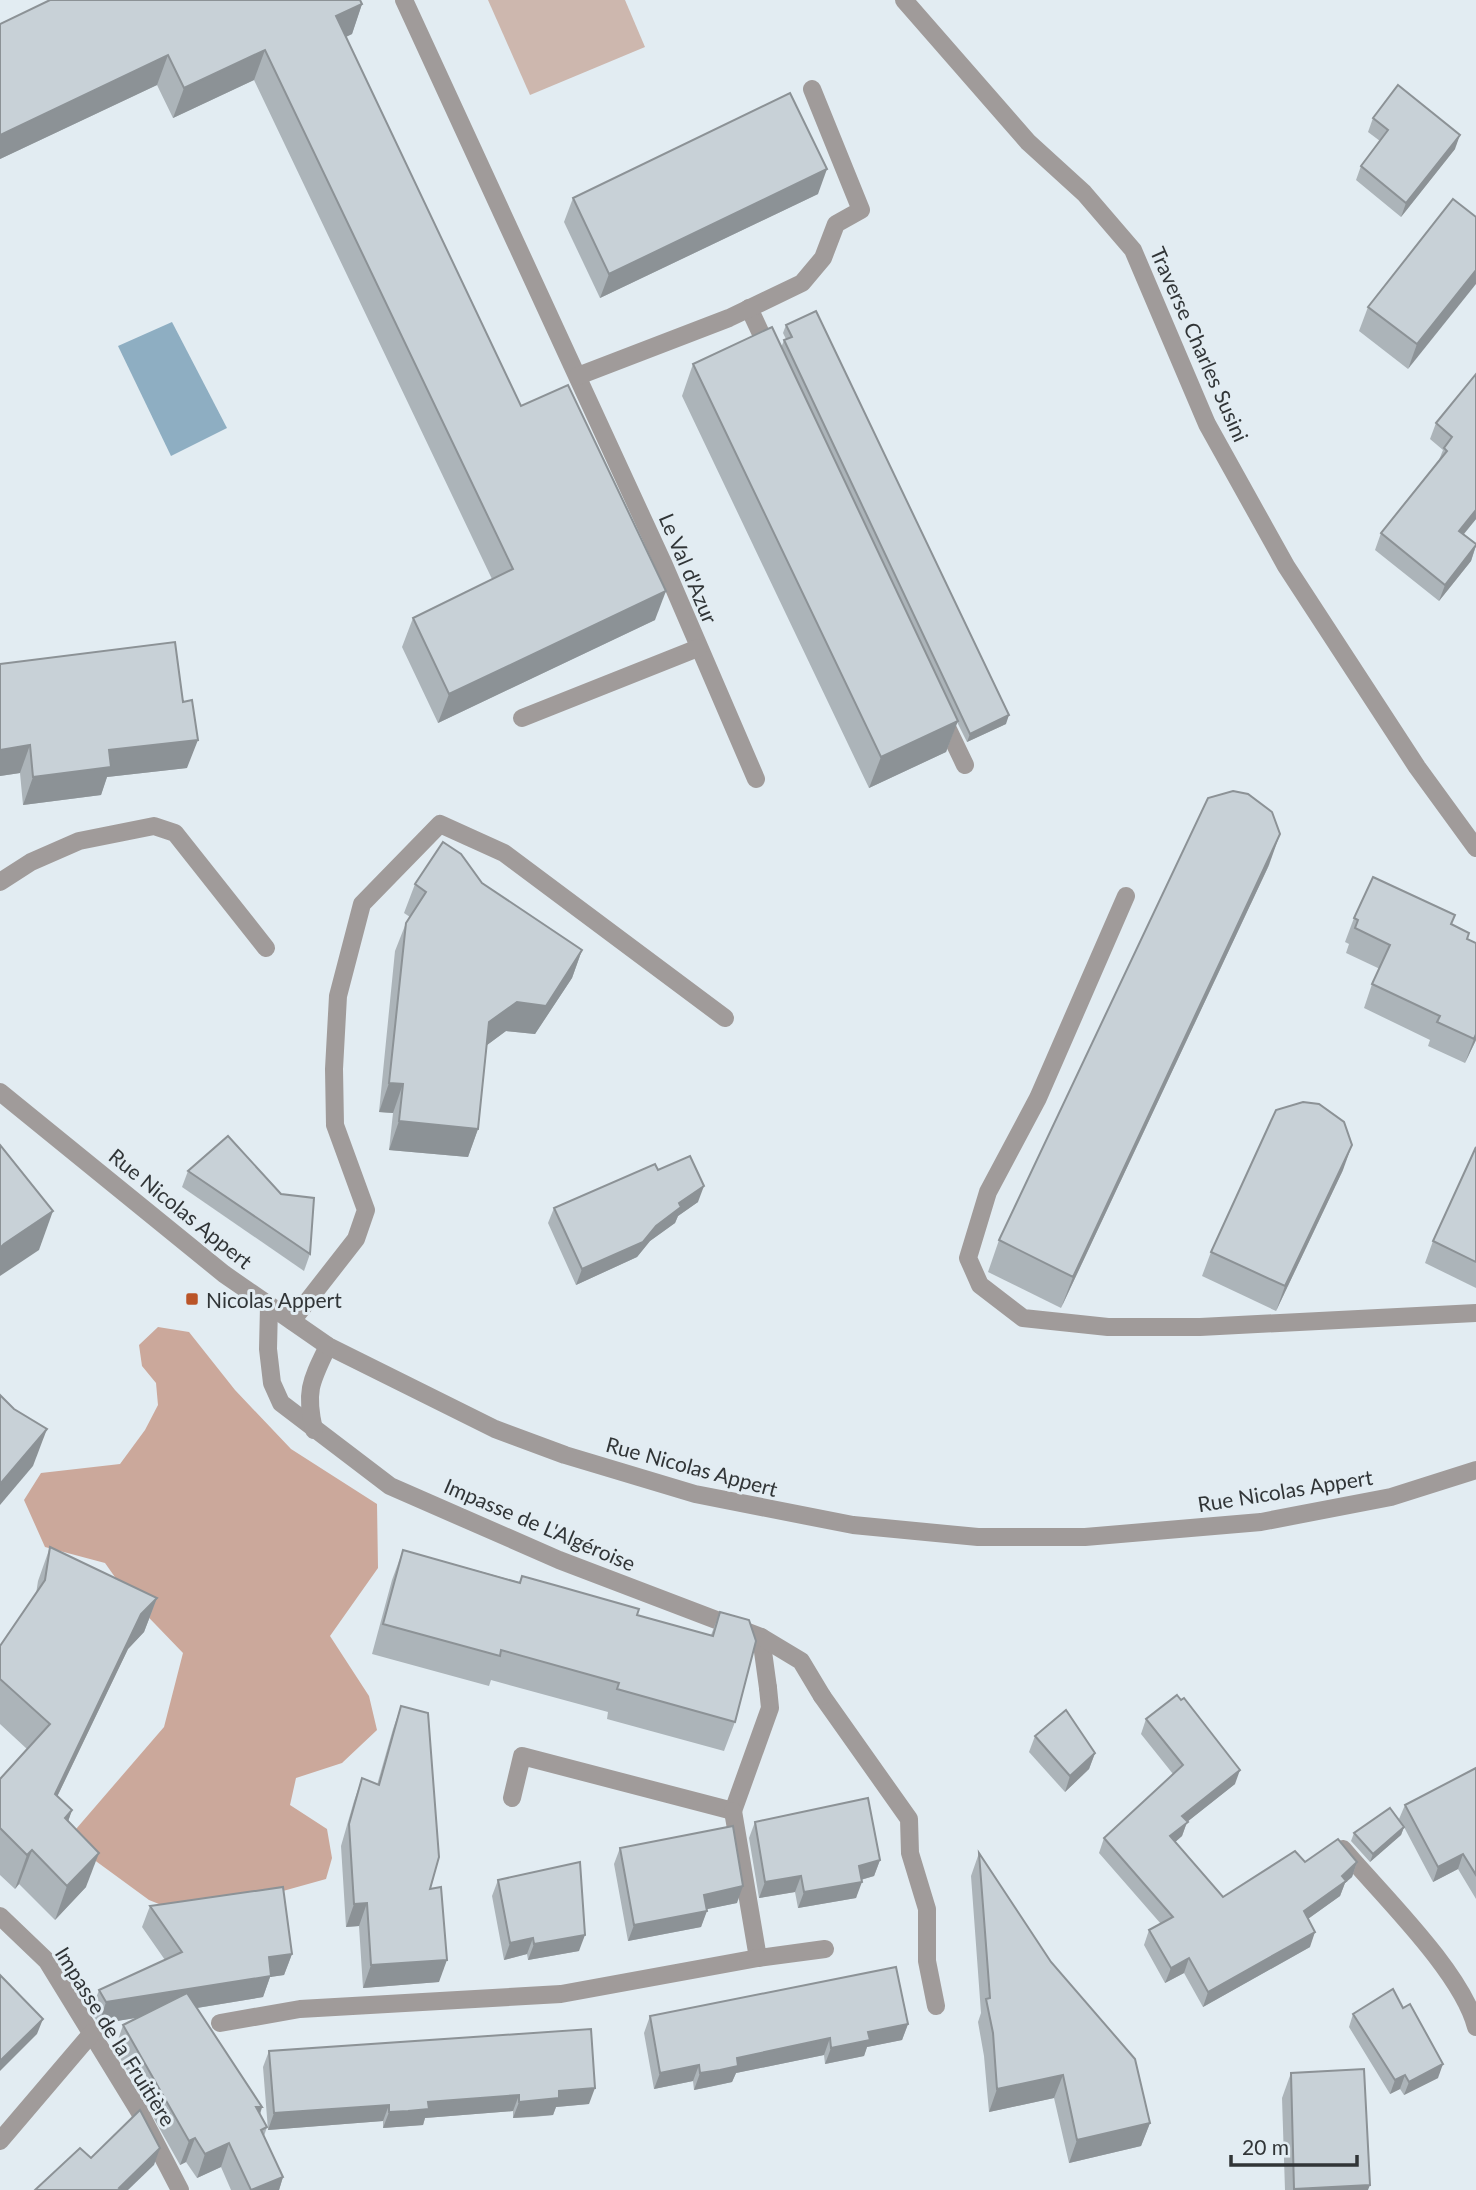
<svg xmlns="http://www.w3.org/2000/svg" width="1476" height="2190" font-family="Lato,sans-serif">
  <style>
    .green { fill: #cdb7ae }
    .forest { fill: #cba89b }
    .water { fill: #8eaec2 }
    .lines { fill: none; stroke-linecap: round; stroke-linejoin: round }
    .service { stroke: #a09b9a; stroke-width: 18 }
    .minor { stroke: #a09b9a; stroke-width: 18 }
    .tertiary { stroke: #a09b9a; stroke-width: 18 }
    .wall { fill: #acb4b9 }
    .shaded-wall { fill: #8c9296 }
    .building { fill: #c8d1d7; stroke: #8c9296; stroke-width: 2 }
    .poi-dot { fill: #ba5428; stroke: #e2ecf2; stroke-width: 2.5 }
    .labels { text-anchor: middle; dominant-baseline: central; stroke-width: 6; stroke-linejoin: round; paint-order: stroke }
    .street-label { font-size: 21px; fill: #313537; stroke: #e2ecf2 }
    .poi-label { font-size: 21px; fill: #313537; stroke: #e2ecf2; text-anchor: start }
  </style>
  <rect width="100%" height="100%" fill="#e2ecf2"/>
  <polygon class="green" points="488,0 625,0 645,47 530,95"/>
  <polygon class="forest" points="158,1327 189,1332 235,1390 291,1449 377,1504 378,1568 330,1636 369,1696 377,1730 342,1763 296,1778 290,1805 327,1829 332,1858 326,1879 265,1896 225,1895 169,1908 149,1900 93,1859 70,1836 164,1727 183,1653 129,1597 105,1563 45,1547 24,1500 41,1473 120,1464 145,1430 158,1405 156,1383 142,1366 139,1345"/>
  <polygon class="water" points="172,322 227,428 171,456 118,346"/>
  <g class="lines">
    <g class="service">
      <polyline points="404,0 664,565 756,779"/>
      <polyline points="749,308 770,353"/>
      <polyline points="578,376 729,318 802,283 823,258 836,224 861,210 812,89"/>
      <polyline points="942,717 965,765"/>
      <polyline points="522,718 698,648"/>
      <polyline points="0,882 31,862 79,841 154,826 175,833 266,948"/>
      <polyline points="822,1696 909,1819 910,1853 927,1909 927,1961 936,2006"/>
      <polyline points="512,1798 522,1756 733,1811 770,1708 768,1688"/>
      <polyline points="733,1811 758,1958 825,1949"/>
      <polyline points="220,2023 300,2009 561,1994 758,1958"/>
    </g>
    <g class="minor">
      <polyline points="904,0 1028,142 1084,193 1133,250 1207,424 1286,566 1417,767 1476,848"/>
      <polyline points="1126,896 1038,1098 988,1192 968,1258 980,1285 1023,1318 1108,1327 1200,1327 1476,1313"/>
      <polyline points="269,1306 268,1349 272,1383 281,1403 390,1486 559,1560 761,1637 768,1688"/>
      <polyline points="292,1321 356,1239 366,1210 335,1125 334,1069 338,996 362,904 440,824 504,853 725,1018"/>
      <path d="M 314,1430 C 305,1391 311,1381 328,1346"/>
      <polyline points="761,1637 801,1661 822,1696"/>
      <path d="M 1343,1849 C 1381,1894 1462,1972 1476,2027"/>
      <polyline points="0,1916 47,1961 139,2111 180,2190"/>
      <polyline points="0,2141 92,2033"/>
    </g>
    <polyline class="tertiary" points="0,1092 224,1274 328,1346 495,1429 565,1455 695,1494 853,1525 978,1537 1085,1537 1261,1522 1391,1497 1476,1470"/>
  </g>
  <g class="wall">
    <polygon points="362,4 352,34 346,37 521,406 655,620 438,723 402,647 413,618 492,579 254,80 173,118 157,85 0,159 0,24"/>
    <polygon points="1373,118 1455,149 1401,217 1356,180 1361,166 1380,141 1368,132"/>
    <polygon points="818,194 600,298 564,222 573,198"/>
    <polygon points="1476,217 1408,369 1359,331 1368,307"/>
    <polygon points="786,325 1006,724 967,742 957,722 946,752 869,788 682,396 693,364 781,348 784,340 786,339 783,333"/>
    <polygon points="1476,374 1476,519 1464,534 1476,544 1476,546 1471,561 1439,601 1375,550 1381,533 1439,460 1443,450 1430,439 1436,423"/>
    <polygon points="0,664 187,768 107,777 101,795 23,805 20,773 0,776"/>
    <polygon points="1269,865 1061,1308 988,1272 999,1240"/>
    <polygon points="482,883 582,950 572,978 535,1034 506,1031 487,1045 478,1129 468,1157 389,1150 393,1113 379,1112 395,951 406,923 410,917 404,913 415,884"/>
    <polygon points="1354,918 1452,924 1467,939 1476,943 1476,1040 1465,1063 1428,1046 1430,1040 1364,1008 1372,984 1380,969 1346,953 1349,944 1345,942"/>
    <polygon points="1476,1147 1476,1288 1425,1263 1433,1241"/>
    <polygon points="658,1170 698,1202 678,1216 675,1223 650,1241 637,1257 576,1285 548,1223 554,1208"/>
    <polygon points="1343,1170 1276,1311 1202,1276 1211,1252"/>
    <polygon points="188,1171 310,1254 304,1271 182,1187"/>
    <polygon points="50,1547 157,1598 144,1632 128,1649 57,1797 72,1810 68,1821 86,1887 55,1920 19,1884 15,1889 0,1875 0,1779 27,1749 0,1724 0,1646 36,1594 38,1581"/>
    <polygon points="403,1550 519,1582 522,1576 637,1615 711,1635 720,1612 735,1722 724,1751 607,1719 608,1712 491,1680 489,1686 372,1654 392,1580"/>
    <polygon points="401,1706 430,1889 439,1982 363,1988 359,1926 346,1927 341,1846 354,1801 362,1778 377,1785 393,1729"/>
    <polygon points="1146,1719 1235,1784 1187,1822 1182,1836 1175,1842 1223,1897 1305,1862 1357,1862 1352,1877 1345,1883 1340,1896 1308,1919 1310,1947 1203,2007 1184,1973 1165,1983 1144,1945 1149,1930 1161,1924 1099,1853 1104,1838 1173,1774 1141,1734"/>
    <polygon points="1035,1736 1095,1753 1089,1769 1065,1792 1029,1752"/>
    <polygon points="1476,1768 1476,1899 1458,1869 1433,1882 1404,1827 1401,1835 1370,1862 1351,1841 1354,1833 1402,1825 1399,1819 1405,1805"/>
    <polygon points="755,1822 880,1860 874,1876 861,1880 856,1898 798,1908 795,1892 759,1898 749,1838"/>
    <polygon points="620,1848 737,1903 707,1909 701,1927 628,1941 614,1864"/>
    <polygon points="979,1853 1150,2123 1141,2146 1069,2163 1054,2098 989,2112 984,2056 978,2022 981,2013 971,1876"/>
    <polygon points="498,1880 579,1951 528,1960 527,1954 504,1960 492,1896"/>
    <polygon points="150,1906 292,1954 284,1975 270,1977 263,1997 197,2008 262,2107 260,2115 267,2127 264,2136 283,2177 279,2190 231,2190 221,2167 197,2178 186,2162 180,2165 115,2049 123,2025 140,2017 99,2024 91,2012 99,1990 165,1960 142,1927"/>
    <polygon points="1353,2014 1438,2078 1404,2095 1400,2089 1390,2094 1349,2027"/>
    <polygon points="650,2016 908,2024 902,2040 867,2047 864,2056 825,2064 824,2055 736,2073 732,2082 714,2086 694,2090 693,2081 654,2089 644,2033"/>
    <polygon points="269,2051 589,2104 556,2107 553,2115 534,2117 513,2118 513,2111 425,2118 423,2125 383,2128 383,2121 268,2130 263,2067"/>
    <polygon points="1291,2073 1368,2190 1285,2190 1282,2098"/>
  </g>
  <g class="shaded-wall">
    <polygon points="362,4 352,34 326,46 336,16"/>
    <polygon points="265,50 254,80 173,118 184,88"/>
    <polygon points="168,55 157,85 0,159 0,135"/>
    <polygon points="1460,135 1455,149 1401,217 1406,203"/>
    <polygon points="827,169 818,194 600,298 609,274"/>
    <polygon points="1476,270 1476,284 1408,369 1417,344"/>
    <polygon points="1476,510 1476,519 1453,547 1459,531"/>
    <polygon points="1476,545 1471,561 1439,601 1445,585"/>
    <polygon points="666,591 655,620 438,723 449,694"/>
    <polygon points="1009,715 1006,724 967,742 970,734"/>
    <polygon points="958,721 946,752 869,788 881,757"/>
    <polygon points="198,740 187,768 107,777 101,795 23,805 33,777 109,750"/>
    <polygon points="30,745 20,773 0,776 0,750"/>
    <polygon points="1280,834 1269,865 1061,1308 1073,1277"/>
    <polygon points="582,950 572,978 535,1034 506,1031 479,1051 489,1022"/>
    <polygon points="1476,1034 1476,1040 1465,1063 1474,1039"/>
    <polygon points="389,1083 403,1084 393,1113 379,1112"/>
    <polygon points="399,1121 478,1129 468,1157 389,1150"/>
    <polygon points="1352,1145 1343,1170 1276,1311 1285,1286"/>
    <polygon points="704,1186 698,1202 678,1216 675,1223 650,1241 637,1257 576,1285 582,1269 656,1226 679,1203"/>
    <polygon points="53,1211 39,1250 0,1276 0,1248 4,1244"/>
    <polygon points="47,1429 33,1466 0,1505 0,1484"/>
    <polygon points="157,1598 144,1632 128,1649 42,1828 55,1794 141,1614"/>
    <polygon points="1095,1753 1089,1769 1065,1792 1070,1776"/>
    <polygon points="1240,1770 1235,1784 1187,1822 1182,1836 1165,1851 1170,1836 1182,1816"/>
    <polygon points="72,1810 60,1845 65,1818"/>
    <polygon points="1404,1827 1401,1835 1370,1862 1373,1854"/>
    <polygon points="32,1850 19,1884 15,1889 27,1855"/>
    <polygon points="99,1853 86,1887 55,1920 67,1886"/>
    <polygon points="1463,1854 1458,1869 1433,1882 1438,1867"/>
    <polygon points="880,1860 874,1876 853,1882 859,1866"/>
    <polygon points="1357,1862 1352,1877 1345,1883 1340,1896 1298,1926 1304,1911"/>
    <polygon points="801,1876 795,1892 759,1898 765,1882"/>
    <polygon points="862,1882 856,1898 798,1908 804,1892"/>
    <polygon points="743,1886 737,1903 698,1911 704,1895"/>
    <polygon points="367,1903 359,1926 346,1927 354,1904"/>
    <polygon points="707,1911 701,1927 628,1941 634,1925"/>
    <polygon points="1315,1932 1310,1947 1203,2007 1208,1992"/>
    <polygon points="585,1935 579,1951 528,1960 534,1944"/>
    <polygon points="533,1938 527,1954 504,1960 510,1943"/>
    <polygon points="292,1954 284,1975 270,1977 263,1997 99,2024 106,2002 269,1957"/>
    <polygon points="1189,1958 1184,1973 1165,1983 1171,1968"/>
    <polygon points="447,1960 439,1982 363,1988 371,1965"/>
    <polygon points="43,2019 37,2034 0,2071 0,2061"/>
    <polygon points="908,2024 902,2040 867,2047 864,2056 825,2064 831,2048 868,2032"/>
    <polygon points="830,2038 824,2055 736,2073 732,2082 694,2090 700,2073 737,2058"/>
    <polygon points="1443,2064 1438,2078 1404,2095 1409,2082"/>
    <polygon points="699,2065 693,2081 654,2089 660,2073"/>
    <polygon points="1063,2075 1054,2098 989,2112 997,2089"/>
    <polygon points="1405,2075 1400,2089 1390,2094 1395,2080"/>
    <polygon points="595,2088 589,2104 556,2107 553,2115 513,2118 519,2102 559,2091"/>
    <polygon points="519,2095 513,2111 425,2118 423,2125 383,2128 389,2112 428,2102"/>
    <polygon points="389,2105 383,2121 268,2130 274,2113"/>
    <polygon points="256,2107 262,2107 254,2131"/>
    <polygon points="1150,2123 1141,2146 1069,2163 1077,2140"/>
    <polygon points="195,2138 186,2162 180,2165 189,2141"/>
    <polygon points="229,2143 221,2167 197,2178 205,2154"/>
    <polygon points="160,2148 154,2165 128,2190 119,2190 119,2188"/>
    <polygon points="283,2177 279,2190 251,2190"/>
    <polygon points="1370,2185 1368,2190 1294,2190 1294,2189"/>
  </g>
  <g class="building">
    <polygon points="50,0 360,0 362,4 336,16 521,406 568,385 666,591 449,694 413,618 513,569 265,50 184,88 168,55 0,135 0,24"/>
    <polygon points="1398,85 1460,135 1406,203 1361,166 1388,130 1373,118"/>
    <polygon points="790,93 827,169 609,274 573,198"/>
    <polygon points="1453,199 1476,217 1476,270 1417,344 1368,307"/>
    <polygon points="816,311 1009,715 970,734 784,340 792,337 786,325"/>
    <polygon points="772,327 958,721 881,757 693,364"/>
    <polygon points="1476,374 1476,510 1459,531 1476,544 1476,545 1445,585 1381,533 1447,451 1444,448 1452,437 1436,423"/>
    <polygon points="175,642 183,702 192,700 198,740 109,750 111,767 33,777 30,745 0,750 0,664"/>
    <polygon points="1233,791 1248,794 1272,812 1280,834 1073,1277 999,1240 1208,798"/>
    <polygon points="443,842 461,854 482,883 582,950 546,1006 517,1002 489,1022 478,1129 399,1121 403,1084 389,1083 406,923 426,892 415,884"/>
    <polygon points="1373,877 1455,915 1451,924 1469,933 1467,939 1476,943 1476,1034 1474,1039 1437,1022 1440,1016 1372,984 1390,945 1355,928 1358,920 1354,918"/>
    <polygon points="1303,1102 1319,1104 1344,1122 1352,1145 1285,1286 1211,1252 1276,1110"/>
    <polygon points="228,1136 281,1194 314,1198 310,1254 188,1171"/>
    <polygon points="0,1145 53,1211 4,1244 0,1248"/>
    <polygon points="1476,1147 1476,1262 1433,1241"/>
    <polygon points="690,1156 704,1186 679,1203 681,1207 656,1226 643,1242 582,1269 554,1208 655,1164 658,1170"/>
    <polygon points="0,1395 14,1409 47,1429 0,1484"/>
    <polygon points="50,1547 157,1598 141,1614 55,1794 72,1810 65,1818 99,1853 67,1886 32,1850 27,1855 0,1828 0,1779 50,1724 0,1679 0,1646 45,1580"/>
    <polygon points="403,1550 520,1583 522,1576 558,1586 639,1609 637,1615 713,1636 720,1612 749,1620 756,1641 735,1722 617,1689 619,1683 501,1650 500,1656 383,1624"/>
    <polygon points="1177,1695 1181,1700 1184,1698 1240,1770 1182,1816 1188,1822 1170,1836 1223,1897 1295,1851 1305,1862 1338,1839 1357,1862 1342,1876 1346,1881 1304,1911 1315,1932 1208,1992 1189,1958 1171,1968 1149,1930 1173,1917 1104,1838 1183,1765 1146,1719"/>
    <polygon points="401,1706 428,1713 439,1857 430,1889 441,1887 447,1960 371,1965 367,1903 354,1904 349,1824 362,1778 379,1785"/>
    <polygon points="1066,1710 1095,1753 1070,1776 1035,1736"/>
    <polygon points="1476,1768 1476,1875 1463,1854 1438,1867 1405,1805"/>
    <polygon points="868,1798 880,1860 859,1866 862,1882 804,1892 801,1876 765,1882 755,1822"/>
    <polygon points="1390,1808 1404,1827 1373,1854 1354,1833"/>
    <polygon points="733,1826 743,1886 704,1895 707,1911 634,1925 620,1848"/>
    <polygon points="979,1853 1051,1962 1135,2059 1150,2123 1077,2140 1063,2075 997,2089 993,2033 986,1999 990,1998"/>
    <polygon points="580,1862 585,1935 534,1944 533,1938 510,1943 498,1880"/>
    <polygon points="283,1887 292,1954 269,1957 271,1976 106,2002 99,1990 182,1952 150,1906"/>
    <polygon points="896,1967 908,2024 868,2032 870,2040 831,2048 830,2038 737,2058 738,2066 720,2070 700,2073 699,2065 660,2073 650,2016"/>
    <polygon points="0,1975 43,2019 0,2061"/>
    <polygon points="1393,1989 1403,2008 1410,2004 1443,2064 1409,2082 1405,2075 1395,2080 1353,2014"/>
    <polygon points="187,1993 262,2107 256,2107 267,2127 261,2130 283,2177 251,2190 229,2143 205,2154 195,2138 189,2141 123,2025"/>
    <polygon points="591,2029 595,2088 559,2091 559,2098 519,2102 519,2095 428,2102 429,2109 408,2111 389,2112 389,2105 274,2113 269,2051"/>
    <polygon points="1364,2069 1370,2185 1294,2189 1291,2073"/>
    <polygon points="140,2110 160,2148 119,2188 122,2190 35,2190 80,2148 91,2158"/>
  </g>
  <rect class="poi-dot" x="185" y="1292" width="14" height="14" rx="3.5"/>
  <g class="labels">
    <g class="street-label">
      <text transform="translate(1200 344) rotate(66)">Traverse Charles Susini</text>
      <text transform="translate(689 568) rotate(67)">Le Val d'Azur</text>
      <text transform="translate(181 1208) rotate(39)">Rue Nicolas Appert</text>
      <text transform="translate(692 1466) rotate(15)">Rue Nicolas Appert</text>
      <text transform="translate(1285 1490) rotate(-9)">Rue Nicolas Appert</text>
      <text transform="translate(540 1524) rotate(23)">Impasse de L'Algéroise</text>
      <text transform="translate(116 2036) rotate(58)">Impasse de la Fruitière</text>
    </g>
    <g class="poi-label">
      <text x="206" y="1299">Nicolas Appert</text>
    </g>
  </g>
  <path d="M1231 2155v10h126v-10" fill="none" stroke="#313537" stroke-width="3.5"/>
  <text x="1242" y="2155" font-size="21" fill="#313537" stroke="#e2ecf2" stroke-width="5" paint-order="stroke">20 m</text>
</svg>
